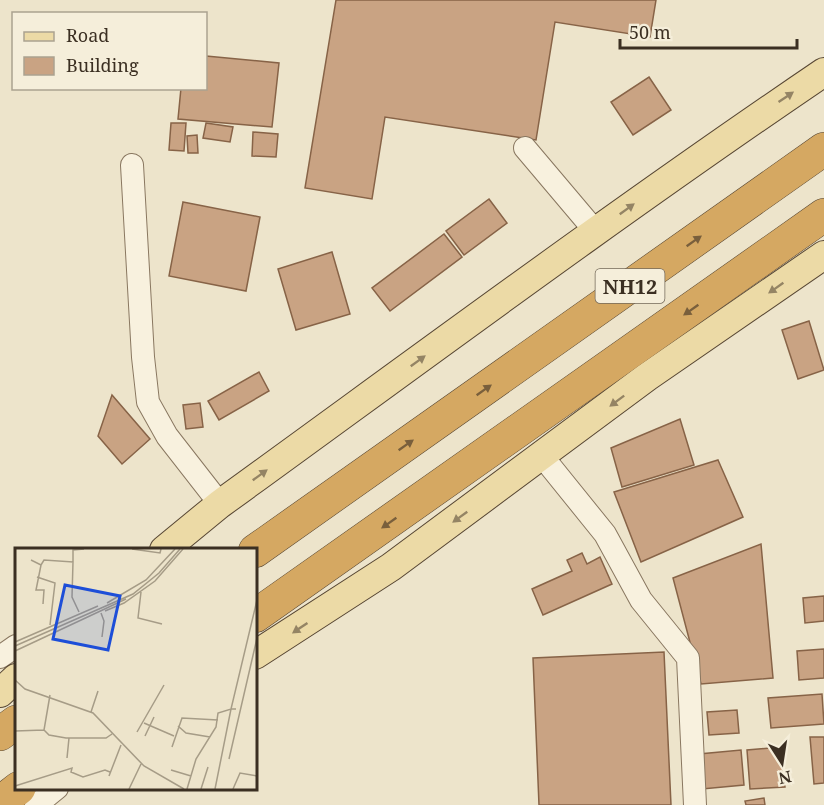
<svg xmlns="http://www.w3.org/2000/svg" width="824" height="805" font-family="'Noto Serif',serif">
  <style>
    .building { fill: #c9a383; stroke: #876347; stroke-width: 1.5 }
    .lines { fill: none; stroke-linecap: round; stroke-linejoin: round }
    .minor-casing { stroke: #897760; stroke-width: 24 }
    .major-casing { stroke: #574633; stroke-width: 30 }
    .highway-casing { stroke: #574633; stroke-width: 34 }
    .minor { stroke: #f8f1de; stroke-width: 22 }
    .major { stroke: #ecdaa6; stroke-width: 28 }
    .highway { stroke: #d5a862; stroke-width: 33 }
    .oneway { fill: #948464 }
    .oneway2 { fill: #795f3c }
    .labels { text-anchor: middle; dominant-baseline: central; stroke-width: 6; stroke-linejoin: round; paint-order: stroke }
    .shield { fill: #f5eeda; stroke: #736859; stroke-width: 1.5 }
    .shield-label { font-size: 20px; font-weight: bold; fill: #3b2f22 }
    .inset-road { fill: none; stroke: #a69c87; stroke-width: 1.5 }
    .view { fill: #1d4ed8; fill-opacity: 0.15; stroke: #1d4ed8; stroke-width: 3 }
    .inset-edge { fill: none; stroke: #3b2f22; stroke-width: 3 }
  </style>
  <rect width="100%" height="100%" fill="#ede4cb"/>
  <g class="building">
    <polygon points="336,0 656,0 650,37 555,22 536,140 385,117 372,199 305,188"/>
    <polygon points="206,56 279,63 272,127 178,119 181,88 206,88"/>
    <polygon points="649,77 671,110 633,135 611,102"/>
    <polygon points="171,123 186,123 184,151 169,150"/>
    <polygon points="206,123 233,127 230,142 203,138"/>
    <polygon points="253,132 278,134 276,157 252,156"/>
    <polygon points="197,135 198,153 188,153 187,136"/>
    <polygon points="489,199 507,223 464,255 446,231"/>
    <polygon points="183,202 260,217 246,291 169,276"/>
    <polygon points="444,234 462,257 390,311 372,288"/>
    <polygon points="332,252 350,314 296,330 278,269"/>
    <polygon points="809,321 824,370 798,379 782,330"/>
    <polygon points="259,372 269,391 219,420 208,401"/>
    <polygon points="112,395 150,439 122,464 98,436"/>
    <polygon points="200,403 203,427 186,429 183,405"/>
    <polygon points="680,419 694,465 622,487 611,448"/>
    <polygon points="718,460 743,517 641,562 614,492"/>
    <polygon points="761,544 773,678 701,684 673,578"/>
    <polygon points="582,553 587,564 600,557 612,584 543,615 532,589 572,571 567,560"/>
    <polygon points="824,596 824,621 805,623 803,598"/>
    <polygon points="824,649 824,678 799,680 797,651"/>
    <polygon points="664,652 671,805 539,805 533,658"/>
    <polygon points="822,694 824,724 771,728 768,698"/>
    <polygon points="737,710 739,733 709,735 707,712"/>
    <polygon points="810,737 824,737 824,783 814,784"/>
    <polygon points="781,747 785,787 750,789 747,750"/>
    <polygon points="741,750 744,785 702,789 699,754"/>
    <polygon points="764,798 765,805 746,805 745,801"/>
  </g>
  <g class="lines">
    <defs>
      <g id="minor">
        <polyline points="525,148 596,232"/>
        <polyline points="132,165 143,357 148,402 167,436 220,504"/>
        <polyline points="542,456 605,534 641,600 688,658 695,805"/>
        <polyline points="0,657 16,646"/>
        <polyline points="36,805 57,788"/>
      </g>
      <g id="major">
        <path d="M 164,550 L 220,504 C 420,359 619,211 824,72"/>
        <polyline points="255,655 391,567 647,377 824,255"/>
        <polyline points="0,693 16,678"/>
      </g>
      <g id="highway">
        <polyline points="255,551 824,149"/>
        <polyline points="255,616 824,215"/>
        <polyline points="0,734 16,722"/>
        <polyline points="0,803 19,788"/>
      </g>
    </defs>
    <use href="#minor" class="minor-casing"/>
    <use href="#major" class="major-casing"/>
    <use href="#highway" class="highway-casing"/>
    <use href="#minor" class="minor"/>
    <use href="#major" class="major"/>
    <use href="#highway" class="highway"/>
  </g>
  <defs><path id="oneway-solid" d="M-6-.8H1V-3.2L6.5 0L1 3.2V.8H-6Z" transform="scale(1.5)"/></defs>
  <g class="oneway">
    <use href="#oneway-solid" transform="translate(786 97) rotate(-34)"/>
    <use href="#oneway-solid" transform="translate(627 209) rotate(-36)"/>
    <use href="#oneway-solid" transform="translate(776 288) rotate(145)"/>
    <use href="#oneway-solid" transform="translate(418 361) rotate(-36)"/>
    <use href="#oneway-solid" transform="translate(617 401) rotate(143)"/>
    <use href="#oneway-solid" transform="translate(260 475) rotate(-36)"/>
    <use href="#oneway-solid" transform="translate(460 517) rotate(144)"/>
    <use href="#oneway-solid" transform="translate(300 628) rotate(146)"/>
  </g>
  <g class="oneway2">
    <use href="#oneway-solid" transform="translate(694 241) rotate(-35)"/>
    <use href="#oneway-solid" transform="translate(691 310) rotate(145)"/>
    <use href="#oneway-solid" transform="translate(484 390) rotate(-35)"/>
    <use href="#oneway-solid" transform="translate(406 445) rotate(-35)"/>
    <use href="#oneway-solid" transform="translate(389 523) rotate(145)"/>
  </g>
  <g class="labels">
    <rect class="shield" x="595.5" y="269" width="69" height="34" rx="4.5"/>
    <g class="shield-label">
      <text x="630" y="286">NH12</text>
    </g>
  </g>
  <g transform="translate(15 548)">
    <rect width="242" height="242" fill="#ede4cb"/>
    <path class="inset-road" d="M 117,1 L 145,5 L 146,1M 16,12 L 26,17 L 29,12 L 58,14 L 58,2 L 69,1M 58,14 L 57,49 L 64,64M 26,17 L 21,42 L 29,42 L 28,56M 22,29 L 40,35 L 35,77M 126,44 L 123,70 L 147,76M 92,55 L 131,32 L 160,1M 90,63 L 109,55 L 140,33 L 168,1M 86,65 L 89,73 L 87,89M 0,94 L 83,58M 0,98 L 118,46 L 144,25 L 165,1M 0,103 L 111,51M 0,132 L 10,141 L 78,165 L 129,218 L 169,241M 221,161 L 216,161 L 242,52M 76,164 L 83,143M 129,175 L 159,188M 163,178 L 171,185 L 195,189M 29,182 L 35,147M 0,183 L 29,182 L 34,187 L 51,190 L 91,190 L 97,186M 122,184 L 149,137M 130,188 L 139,169M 157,199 L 167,170 L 203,172M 52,210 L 54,190M 214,211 L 242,90M 156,222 L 176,228M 94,228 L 106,197M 0,238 L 57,220 L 56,224 L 68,229 L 90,222 L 95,224M 114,241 L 126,216M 172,241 L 181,211 L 201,179 L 203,165 L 216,161 L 200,241M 186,241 L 193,219M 218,241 L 225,225 L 242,228"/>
    <path class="view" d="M 50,37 L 105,48 L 93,102 L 38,91 Z"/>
    <rect width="242" height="242" class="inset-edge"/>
  </g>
  <rect x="12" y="12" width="195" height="78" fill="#f5eeda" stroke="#aba290" stroke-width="1.5"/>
  <rect x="24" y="32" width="30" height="9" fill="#ecdaa6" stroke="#aba290" stroke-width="1.5"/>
  <text x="66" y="42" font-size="18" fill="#3b2f22">Road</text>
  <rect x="24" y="57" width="30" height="18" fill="#c9a383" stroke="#aba290" stroke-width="1.5"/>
  <text x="66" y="72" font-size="18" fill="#3b2f22">Building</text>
  <g transform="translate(782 763) rotate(168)" stroke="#f5eeda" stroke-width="4.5" paint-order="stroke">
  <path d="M0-4.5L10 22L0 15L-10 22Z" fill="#3b2f22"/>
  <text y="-9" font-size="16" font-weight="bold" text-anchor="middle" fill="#3b2f22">N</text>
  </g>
  <path d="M620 39v9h177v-9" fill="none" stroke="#3b2f22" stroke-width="3"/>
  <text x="629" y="39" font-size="18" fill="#3b2f22" stroke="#f5eeda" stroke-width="4.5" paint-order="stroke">50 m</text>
</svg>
